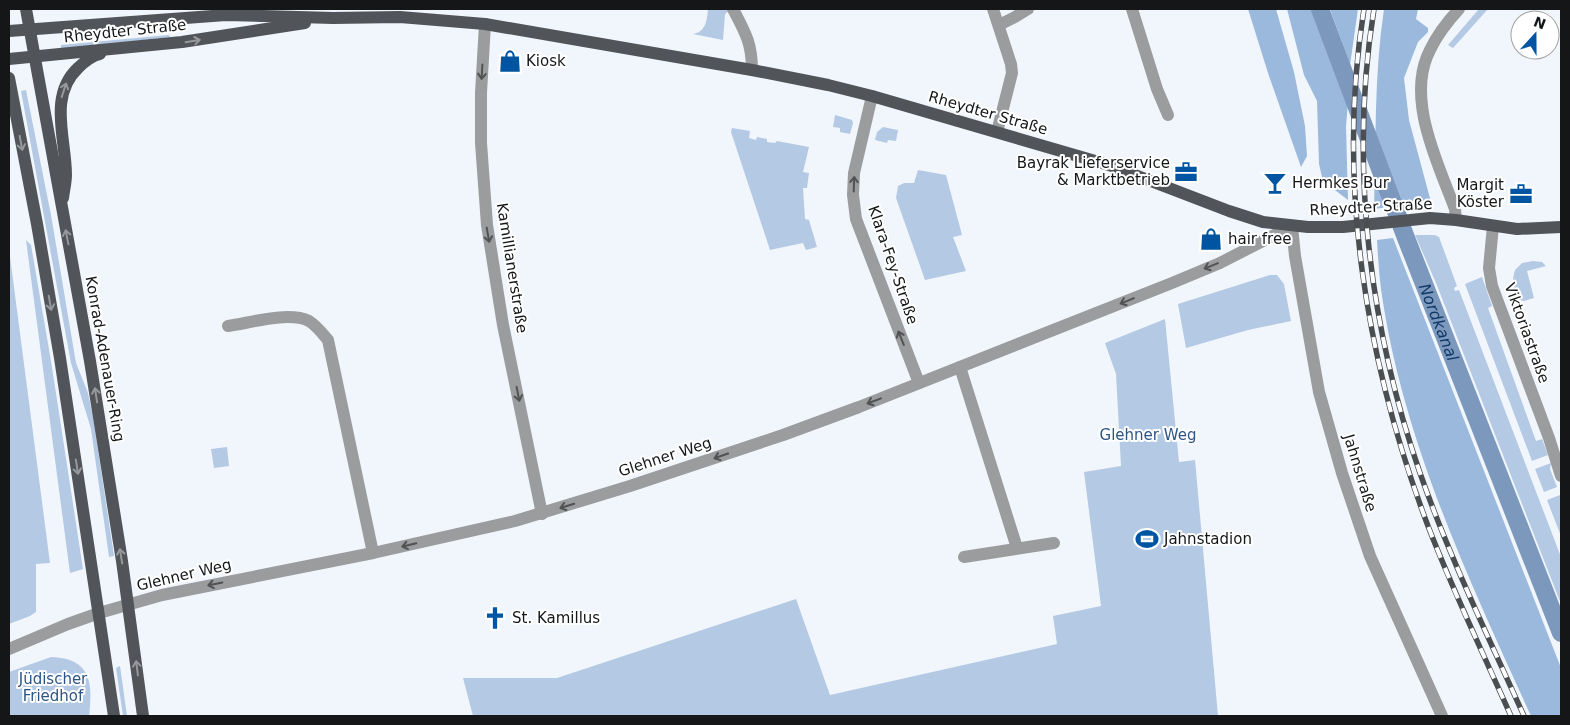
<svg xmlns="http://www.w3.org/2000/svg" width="1570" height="725" font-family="'DejaVu Sans',sans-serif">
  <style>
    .green { fill: #b4c9e4 }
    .forest { fill: #9bb9dd }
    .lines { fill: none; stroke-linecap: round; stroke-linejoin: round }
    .canal { stroke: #7c98bc; stroke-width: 18 }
    .minor { stroke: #9a9c9e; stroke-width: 12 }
    .major { stroke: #515458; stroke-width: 12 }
    .rail-casing { stroke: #4b4e51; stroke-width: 5.5 }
    .rail { stroke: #fff; stroke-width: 4; stroke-dasharray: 11; stroke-linecap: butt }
    .oneway { stroke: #97989b }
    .oneway2 { stroke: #505254 }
    .labels { text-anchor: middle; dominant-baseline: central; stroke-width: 4; stroke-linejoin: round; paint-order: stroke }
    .street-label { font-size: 15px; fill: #141618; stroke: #fff }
    .poi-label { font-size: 15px; fill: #141618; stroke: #fff; text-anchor: start }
    .park-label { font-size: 15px; fill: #2c5585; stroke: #fff }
    .water-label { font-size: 16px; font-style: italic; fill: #0e3865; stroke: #fff }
  </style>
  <rect width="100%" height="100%" fill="#f1f6fc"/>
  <g class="green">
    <path d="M 708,9 L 729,9 L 730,10 L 725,14 L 723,40 L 693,34 C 706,32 707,20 708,9 Z"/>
    <polygon points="1479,9 1488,9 1453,48 1448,45"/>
    <polygon points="169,35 170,37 61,49 61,45"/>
    <polygon points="26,90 51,215 76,363 88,393 93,417 114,556 109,557 91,429 71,363 21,91"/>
    <polygon points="835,115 852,120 853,123 850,134 840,132 840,128 833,127"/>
    <polygon points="883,127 898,130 896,141 888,140 887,143 875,140 877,132"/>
    <polygon points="732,128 750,131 749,138 756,140 757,137 767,139 767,142 775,143 777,141 809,147 803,172 809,173 807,188 803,188 805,219 809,220 817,247 806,250 803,243 770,250 731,132"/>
    <polygon points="918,170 946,175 962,235 953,237 966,271 925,280 896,198 898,186 904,183 914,183"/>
    <polygon points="1415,235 1435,235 1439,237 1457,286 1454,288 1455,291 1459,290 1561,557 1561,604 1436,283"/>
    <polygon points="26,240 31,245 51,361 83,569 70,573"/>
    <polygon points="9,249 50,563 36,564 36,612 30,616 9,624"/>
    <path d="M 1533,261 L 1542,262 L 1546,266 L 1527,271 L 1534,298 L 1524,301 L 1520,300 C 1511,293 1512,280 1515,270 L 1522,263 Z"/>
    <polygon points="1270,275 1277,275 1284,284 1291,321 1248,330 1186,348 1178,304"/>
    <polygon points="1482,277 1492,306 1488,308 1536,441 1542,439 1548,455 1532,461 1465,284"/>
    <polygon points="1165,319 1179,462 1195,460 1218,716 473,716 463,678 557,678 796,599 830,695 1057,644 1053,616 1101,606 1084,472 1121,466 1116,374 1105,343"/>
    <polygon points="227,447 229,466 214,468 211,449"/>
    <polygon points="1551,463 1550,469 1557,487 1544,492 1535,469"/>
    <polygon points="1560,495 1561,498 1561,536 1547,500"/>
    <path d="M 51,657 C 91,658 93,683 89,716 L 9,716 L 9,672 Z"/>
    <polygon points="120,666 127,716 123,716 116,668"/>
  </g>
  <g class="forest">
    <polygon points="1248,9 1276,9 1294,72 1305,126 1307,156 1301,167 1268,73"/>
    <polygon points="1287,9 1312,9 1348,103 1346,126 1348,200 1323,181 1319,164 1317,101 1304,75"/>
    <polygon points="1330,9 1358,9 1350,65 1350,64"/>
    <path d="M 1384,9 L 1418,9 L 1416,19 L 1428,28 L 1428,32 L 1418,42 L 1404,78 L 1409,120 L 1431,202 L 1374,209 C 1376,142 1374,75 1384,9 Z"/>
    <path d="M 1393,238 L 1561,668 L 1561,716 L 1531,716 C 1469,580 1402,439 1381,289 C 1379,273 1378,257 1377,240 Z"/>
  </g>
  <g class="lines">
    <path class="canal" id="s1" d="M 1320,9 L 1406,238 L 1561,633"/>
    <g class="minor">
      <path d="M 733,9 C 745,32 752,43 752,70"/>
      <polyline points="993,9 1011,64 1012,73 997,132"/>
      <polyline points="1132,9 1157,89 1168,115"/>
      <polyline points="485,24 481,93 481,143 487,225 503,325 542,514"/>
      <polyline points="999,25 1015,17 1028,9"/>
      <polyline points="872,96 854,173 853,195 856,219 919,383"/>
      <path d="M 1456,220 L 1455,209 C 1438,163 1405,98 1430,50 C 1437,35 1448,21 1459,9"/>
      <polyline points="1493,226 1489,268 1492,286 1549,438 1561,476"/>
      <path d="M 228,326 C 250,323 288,311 309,321 C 317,326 322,333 328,340 L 373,553"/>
      <polyline points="960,367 1017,548"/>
      <polyline points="964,557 1054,543"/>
      <polyline points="9,649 68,624 99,613 162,595 373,553 515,521 630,486 783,435 859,407 1172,283 1220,263 1292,226 1295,256 1319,392 1342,473 1370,556 1442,716"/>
    </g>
    <g class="major">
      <polyline points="26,9 90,361 122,561 143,716"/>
      <polyline points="9,31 226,15 333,18 400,17 485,24 752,70 828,85 872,96 1109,165 1229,211 1263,222 1308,227 1343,227 1430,218 1456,220 1517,229 1561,227"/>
      <polyline points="9,59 182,42 305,23"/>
      <polyline points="9,78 37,224 60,358 114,716"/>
      <path d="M 63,198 C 64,190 66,182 66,175 C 66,139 48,96 78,68 C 84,62 92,56 100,54"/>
    </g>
    <defs>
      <g id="rail">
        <path d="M 1364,9 C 1336,183 1366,362 1428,526 C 1453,591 1483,653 1511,716"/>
        <path d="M 1374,9 C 1349,163 1369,326 1420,473 C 1449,556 1488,636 1524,716"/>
      </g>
    </defs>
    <use href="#rail" class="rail-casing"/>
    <use href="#rail" class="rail"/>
  </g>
  <defs><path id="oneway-shaft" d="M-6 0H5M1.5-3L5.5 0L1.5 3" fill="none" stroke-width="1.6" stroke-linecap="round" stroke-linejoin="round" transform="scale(1.25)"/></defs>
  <g class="oneway">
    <use href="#oneway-shaft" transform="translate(193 41) rotate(-9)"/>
    <use href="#oneway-shaft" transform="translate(64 90) rotate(-72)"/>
    <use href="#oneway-shaft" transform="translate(21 143) rotate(79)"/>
    <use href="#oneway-shaft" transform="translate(67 237) rotate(-101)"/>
    <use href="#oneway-shaft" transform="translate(50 303) rotate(80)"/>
    <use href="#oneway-shaft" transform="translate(96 395) rotate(-99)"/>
    <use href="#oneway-shaft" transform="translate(77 467) rotate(81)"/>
    <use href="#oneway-shaft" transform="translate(121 556) rotate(-99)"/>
    <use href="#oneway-shaft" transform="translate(137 668) rotate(-97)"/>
  </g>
  <g class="oneway2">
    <use href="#oneway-shaft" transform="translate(482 72) rotate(93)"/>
    <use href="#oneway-shaft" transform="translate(854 184) rotate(-88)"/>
    <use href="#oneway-shaft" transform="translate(488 235) rotate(80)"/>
    <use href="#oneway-shaft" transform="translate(1211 266) rotate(158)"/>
    <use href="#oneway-shaft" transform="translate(1127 301) rotate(158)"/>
    <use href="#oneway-shaft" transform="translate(901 338) rotate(-112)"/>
    <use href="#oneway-shaft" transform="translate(518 394) rotate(79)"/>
    <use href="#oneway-shaft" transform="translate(874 401) rotate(159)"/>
    <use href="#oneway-shaft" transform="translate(721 456) rotate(161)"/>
    <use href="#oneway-shaft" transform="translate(567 506) rotate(163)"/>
    <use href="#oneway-shaft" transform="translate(409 545) rotate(167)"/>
    <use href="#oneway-shaft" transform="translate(215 584) rotate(168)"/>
  </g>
  <defs>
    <symbol id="shop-bare" viewBox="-9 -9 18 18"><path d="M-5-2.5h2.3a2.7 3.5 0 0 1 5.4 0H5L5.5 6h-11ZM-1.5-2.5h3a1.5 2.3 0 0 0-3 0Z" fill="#0055a3" stroke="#fff" stroke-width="2.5" paint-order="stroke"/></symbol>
    <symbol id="office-bare" viewBox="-9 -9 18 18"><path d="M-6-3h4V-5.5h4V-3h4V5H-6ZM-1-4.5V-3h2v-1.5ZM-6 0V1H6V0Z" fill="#0055a3" stroke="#fff" stroke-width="2.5" paint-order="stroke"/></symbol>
    <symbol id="bar-bare" viewBox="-9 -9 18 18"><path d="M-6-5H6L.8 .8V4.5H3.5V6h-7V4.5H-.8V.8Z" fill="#0055a3" stroke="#fff" stroke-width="2.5" paint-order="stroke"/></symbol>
    <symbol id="stadium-bare" viewBox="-9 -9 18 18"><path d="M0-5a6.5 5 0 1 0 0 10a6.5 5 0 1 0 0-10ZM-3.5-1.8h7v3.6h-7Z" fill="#0055a3" stroke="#fff" stroke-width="2.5" paint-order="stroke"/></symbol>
    <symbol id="church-bare" viewBox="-9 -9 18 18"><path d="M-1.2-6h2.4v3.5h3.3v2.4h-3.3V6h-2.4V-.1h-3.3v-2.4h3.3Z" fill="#0055a3" stroke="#fff" stroke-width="2.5" paint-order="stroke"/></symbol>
  </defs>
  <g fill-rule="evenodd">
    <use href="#shop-bare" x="494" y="45" width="32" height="32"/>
    <use href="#office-bare" x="1170" y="156" width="32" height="32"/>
    <use href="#bar-bare" x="1259" y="167" width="32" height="32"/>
    <use href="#office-bare" x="1505" y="178" width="32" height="32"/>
    <use href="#shop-bare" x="1195" y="223" width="32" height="32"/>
    <use href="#stadium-bare" x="1131" y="523" width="32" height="32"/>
    <use href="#church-bare" x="479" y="602" width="32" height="32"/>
  </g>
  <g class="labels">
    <g class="street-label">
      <text transform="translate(125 31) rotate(-6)">Rheydter Straße</text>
      <text transform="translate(988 113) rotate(16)">Rheydter Straße</text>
      <text transform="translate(1371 207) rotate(-3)">Rheydter Straße</text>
      <text transform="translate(893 265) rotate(71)">Klara-Fey-Straße</text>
      <text transform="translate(512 268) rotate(81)">Kamillianerstraße</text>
      <text transform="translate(1527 333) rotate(70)">Viktoriastraße</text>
      <text transform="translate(105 359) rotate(80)">Konrad-Adenauer-Ring</text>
      <text transform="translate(665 457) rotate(-18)">Glehner Weg</text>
      <text transform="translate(1360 473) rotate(73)">Jahnstraße</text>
      <text transform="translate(184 575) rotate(-13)">Glehner Weg</text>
    </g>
    <g class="poi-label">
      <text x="526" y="61">Kiosk</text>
      <text x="1170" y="163" text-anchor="end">Bayrak Lieferservice<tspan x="1170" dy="17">&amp; Marktbetrieb</tspan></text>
      <text x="1292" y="183">Hermkes Bur</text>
      <text x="1504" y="185" text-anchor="end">Margit<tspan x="1504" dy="17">Köster</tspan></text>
      <text x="1228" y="239">hair free</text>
      <text x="1164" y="539">Jahnstadion</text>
      <text x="512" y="618">St. Kamillus</text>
    </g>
    <g class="park-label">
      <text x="1148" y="435">Glehner Weg</text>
      <text x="53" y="679">Jüdischer<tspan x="53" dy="17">Friedhof</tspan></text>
    </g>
    <g class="water-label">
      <text stroke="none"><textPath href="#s1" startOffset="335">Nordkanal</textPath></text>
    </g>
  </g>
  <rect width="1570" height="725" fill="none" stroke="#141618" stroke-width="20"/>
  <g transform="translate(1535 35) rotate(21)"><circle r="24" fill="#ffffff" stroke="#a1a2a3"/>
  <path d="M0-4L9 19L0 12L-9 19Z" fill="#0055a3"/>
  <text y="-8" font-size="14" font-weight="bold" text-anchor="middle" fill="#141618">N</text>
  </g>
</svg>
